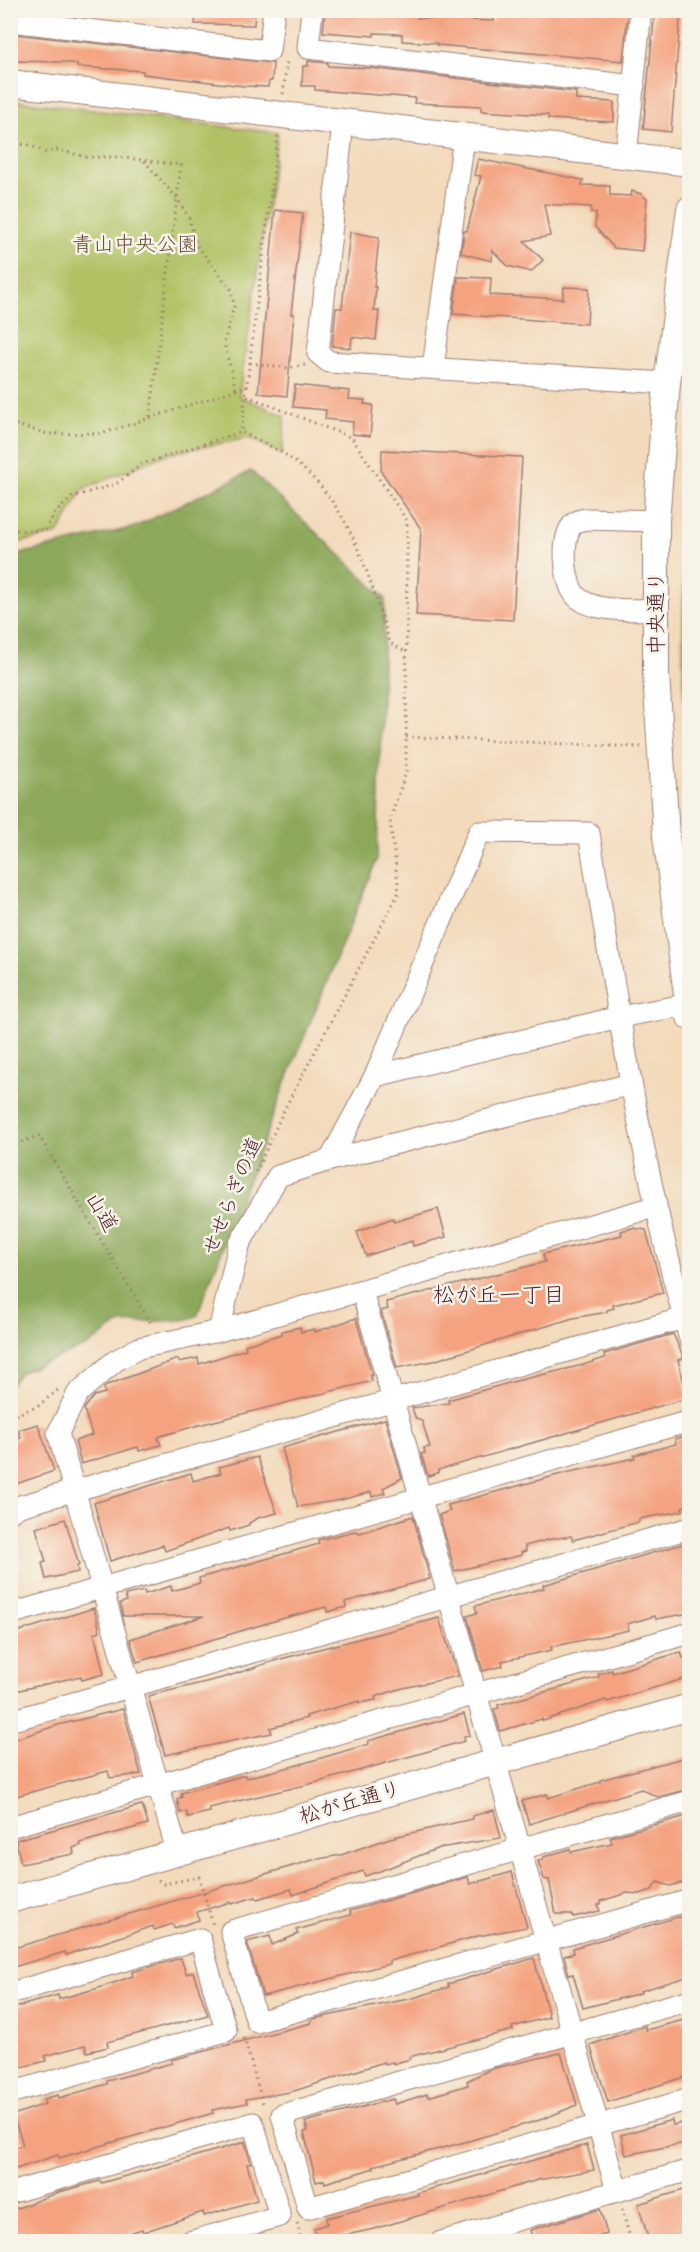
<svg xmlns="http://www.w3.org/2000/svg" width="700" height="2252" font-family="Sriracha,'Klee One',sans-serif">
  <style>
    .green { fill: #b1c265; stroke: #7e7048; stroke-width: 1.5 }
    .forest { fill: #8ca85a; stroke: #6b6442; stroke-width: 1.5 }
    .building { fill: #f4a27f }
    .lines { fill: none; stroke-linecap: round; stroke-linejoin: round }
    .minor-casing { stroke: #9e7c73; stroke-width: 23 }
    .tertiary-casing { stroke: #9e7c73; stroke-width: 28 }
    .path { stroke: #9e7c73; stroke-width: 3; stroke-dasharray: 1.5 4.5; stroke-linecap: butt }
    .minor { stroke: #fff; stroke-width: 21 }
    .tertiary { stroke: #fff; stroke-width: 26 }
    .labels { text-anchor: middle; dominant-baseline: central; stroke-width: 5; stroke-linejoin: round; paint-order: stroke }
    .park-label { font-size: 21px; fill: #69503c; stroke: #f7f3e8 }
    .street-label { font-size: 21px; fill: #4a1f2b; stroke: #f7f3e8 }
    .neighbourhood-label { font-size: 22px; fill: #4a1f2b; stroke: #f7f3e8 }
  </style>
  <rect width="100%" height="100%" fill="#f7f3e8"/>
  <filter id="ink" filterUnits="userSpaceOnUse"><feTurbulence type="fractalNoise" baseFrequency=".0167" numOctaves="2"/><feDisplacementMap in="SourceGraphic" scale="12" xChannelSelector="R" yChannelSelector="G"/><feConvolveMatrix kernelMatrix="1 2 1 2 8 2 1 2 1" color-interpolation-filters="sRGB"/></filter>
  <filter id="wash" filterUnits="userSpaceOnUse"><feTurbulence type="fractalNoise" baseFrequency=".008" numOctaves="4" result="noise"/><feDisplacementMap in="SourceGraphic" scale="24" xChannelSelector="R" yChannelSelector="G"/><feGaussianBlur stdDeviation="1.35" result="paint"/><feColorMatrix in="noise" values="0 0 0 0 0 0 0 0 0 0 0 0 0 0 0 0 0 1.4 0 .05"/><feComposite in="paint" operator="in"/></filter>
  <g filter="url(#wash)">
    <rect width="100%" height="100%" fill="#f3dabb"/>
    <g class="green">
      <polygon points="11,100 278,133 239,396 285,416 282,454 248,438 167,454 83,489 58,534 11,544"/>
      <path d="M 689,502 L 689,818 C 683,713 679,607 689,502 Z"/>
    </g>
    <polygon class="forest" points="251,471 385,598 377,859 283,1089 197,1316 184,1320 120,1323 87,1346 19,1373 11,1385 11,556 135,527"/>
    <g id="blocks">
      <g class="building">
        <polygon points="196,10 255,10 254,25 195,24"/>
        <polygon points="325,10 386,10 418,14 417,18 494,21 494,10 628,10 623,61 437,45 437,43 402,41 402,34 374,33 374,36 323,32"/>
        <polygon points="655,10 681,10 671,132 643,129"/>
        <polygon points="14,34 273,63 272,81 269,81 268,87 244,86 143,74 143,71 77,67 77,64 62,62 10,61"/>
        <polygon points="308,61 328,63 328,66 370,68 576,92 576,100 614,102 614,122 548,119 548,115 481,111 481,106 414,103 415,98 315,90 315,86 302,86 303,66 308,66"/>
        <polygon points="478,159 583,180 582,185 610,186 610,195 631,196 632,191 641,194 647,199 642,251 614,248 595,227 596,213 591,213 591,207 544,204 550,236 524,241 543,260 531,272 508,266 492,250 492,261 461,253 464,231 467,231 481,176 474,175"/>
        <polygon points="275,210 303,213 291,314 294,314 287,396 258,393"/>
        <polygon points="350,232 379,237 374,287 376,287 374,311 379,311 376,340 352,337 351,348 332,346 336,308 342,308"/>
        <polygon points="458,277 491,278 490,295 563,299 564,287 589,288 587,324 453,314"/>
        <polygon points="295,385 350,391 349,399 365,400 364,404 373,405 370,436 352,434 353,422 325,419 326,410 293,407"/>
        <polygon points="382,450 522,457 513,620 416,615 421,529 381,471"/>
        <polygon points="438,1209 446,1237 413,1246 412,1241 366,1256 357,1232 393,1218 394,1222"/>
        <polygon points="632,1228 646,1230 663,1293 613,1305 614,1308 607,1310 607,1312 573,1318 433,1361 397,1368 381,1311 388,1309 386,1302 545,1262 543,1254 622,1235 621,1231"/>
        <polygon points="356,1318 372,1375 370,1375 372,1381 199,1425 161,1436 158,1438 161,1445 139,1451 138,1447 81,1464 75,1441 92,1435 84,1409 94,1396 105,1393 104,1388 107,1385 178,1359 179,1362 198,1358 199,1364 246,1349 245,1345 282,1334 282,1331 300,1327 301,1332 315,1329 315,1332"/>
        <polygon points="673,1334 684,1358 678,1360 688,1398 438,1470 438,1473 428,1476 421,1454 425,1453 424,1448 430,1447 422,1421 416,1419 412,1408 449,1403 448,1400 512,1382 583,1365 605,1358 604,1354"/>
        <polygon points="385,1419 402,1478 383,1488 385,1493 372,1497 371,1492 341,1500 298,1507 282,1448"/>
        <polygon points="38,1424 54,1471 10,1486 10,1441 21,1438 18,1430"/>
        <polygon points="690,1435 690,1505 682,1507 683,1511 639,1519 639,1522 573,1540 571,1536 551,1539 525,1546 526,1551 521,1552 522,1555 455,1571 439,1515 450,1511 448,1505 565,1473 635,1458 634,1455 676,1444 675,1439"/>
        <polygon points="257,1457 277,1513 258,1518 249,1523 249,1525 230,1531 229,1528 165,1551 163,1545 110,1561 94,1503 191,1473 193,1481 221,1473 219,1467"/>
        <polygon points="413,1516 430,1579 345,1602 346,1607 327,1612 326,1607 281,1619 137,1662 130,1639 204,1616 123,1616 120,1603 127,1601 125,1595 144,1591 145,1594 171,1586 172,1591 200,1583 199,1578 319,1544 318,1540 355,1531 360,1533"/>
        <polygon points="65,1519 79,1565 77,1566 78,1572 46,1579 42,1563 46,1562 36,1528"/>
        <polygon points="686,1543 690,1554 690,1613 656,1619 655,1616 627,1624 629,1630 551,1647 552,1650 502,1661 503,1666 483,1671 467,1616 477,1613 475,1606 544,1588 543,1585"/>
        <polygon points="94,1608 100,1631 94,1633 104,1674 82,1680 81,1676 15,1691 10,1676 10,1634"/>
        <polygon points="439,1618 458,1676 399,1689 375,1697 376,1700 359,1703 359,1701 306,1716 307,1718 270,1728 272,1733 165,1755 148,1696 226,1677 277,1660"/>
        <polygon points="681,1652 683,1658 690,1656 690,1677 607,1702 606,1700 543,1721 542,1719 500,1731 494,1709 499,1708 498,1705 599,1677 598,1674 612,1670 612,1673"/>
        <polygon points="123,1709 141,1774 110,1778 108,1771 13,1797 10,1741 58,1725"/>
        <polygon points="464,1714 470,1735 464,1736 465,1741 318,1782 209,1808 210,1812 188,1817 186,1811 180,1813 177,1799 182,1797 181,1793 245,1775 246,1778 294,1766 369,1744 368,1741"/>
        <polygon points="690,1756 690,1789 658,1797 641,1789 529,1824 522,1801 547,1794 548,1798 600,1782 600,1780"/>
        <polygon points="142,1805 148,1824 80,1843 81,1845 73,1848 74,1854 21,1864 16,1840"/>
        <polygon points="494,1810 501,1838 439,1848 380,1871 365,1876 363,1871 293,1895 291,1889 257,1899 256,1897 231,1904 231,1902 197,1912 199,1920 174,1928 173,1924 154,1930 153,1926 66,1955 65,1952 10,1968 10,1949 313,1860 341,1855 390,1838 472,1819 472,1816"/>
        <polygon points="690,1815 690,1879 685,1879 685,1882 670,1886 657,1882 652,1890 639,1894 627,1893 601,1901 601,1904 598,1905 600,1911 573,1917 572,1914 556,1914 549,1880 544,1879 538,1861 543,1859 543,1857 570,1849 571,1852 612,1843 610,1837"/>
        <polygon points="512,1872 527,1927 478,1936 389,1961 389,1964 263,1996 247,1942 270,1936 272,1945 298,1934 296,1930 351,1915 350,1911 468,1877 470,1884"/>
        <polygon points="678,1917 690,1917 690,1976 640,1991 641,1993 583,2008 573,1974 569,1975 564,1956 574,1953 573,1948"/>
        <polygon points="181,1958 186,1974 193,1972 208,2015 107,2042 108,2047 87,2052 85,2045 45,2056 46,2061 10,2070 10,2009 58,1995 59,1999 102,1987 133,1976 132,1972"/>
        <polygon points="534,1958 549,2017 512,2027 513,2030 409,2057 410,2059 393,2064 393,2062 385,2064 384,2062 291,2092 246,2099 247,2103 212,2110 213,2113 59,2158 58,2155 10,2171 10,2149 23,2145 13,2115 45,2104 43,2099 58,2095 59,2098 107,2084 107,2081 172,2063 171,2060 311,2023 313,2019 413,1998 449,1987 448,1984"/>
        <polygon points="684,2020 690,2043 690,2075 608,2102 590,2045 645,2026 646,2030"/>
        <polygon points="561,2053 577,2105 543,2119 465,2142 373,2166 374,2168 325,2183 324,2180 316,2182 304,2132 308,2131 305,2122 393,2099 395,2104 427,2094 428,2097 468,2085 467,2081 491,2069"/>
        <polygon points="672,2120 673,2125 690,2121 690,2142 626,2155 621,2135"/>
        <polygon points="245,2142 251,2163 247,2164 257,2200 204,2216 203,2212 143,2232 142,2229 114,2238 115,2241 19,2241 10,2211 59,2192 100,2181 101,2183"/>
        <polygon points="587,2145 594,2170 538,2180 374,2229 318,2241 314,2228 327,2224 326,2218 418,2195 417,2193"/>
        <polygon points="690,2188 690,2241 649,2241 638,2204"/>
        <polygon points="600,2209 607,2234 584,2241 533,2241 530,2230"/>
      </g>
    </g>
  </g>
  <g filter="url(#ink)">
    <use href="#blocks" fill-opacity="0" stroke="#9e7c73" stroke-width="1.5"/>
    <g class="lines">
      <defs>
        <g id="minor">
          <polyline points="312,10 308,48 634,86"/>
          <polyline points="10,21 269,51 274,10"/>
          <polyline points="343,123 318,353 329,362 667,383"/>
          <polyline points="626,156 641,10"/>
          <polyline points="433,368 464,137"/>
          <path d="M 656,521 L 587,519 C 580,520 575,521 571,527 C 561,542 564,586 578,598 C 597,613 633,609 656,610"/>
          <polyline points="375,1076 619,1017 690,1004"/>
          <path d="M 330,1160 L 375,1076 L 479,832 L 589,833 C 617,1004 642,1173 690,1339"/>
          <polyline points="362,1291 617,2191"/>
          <polyline points="219,1331 239,1245 278,1176 330,1160 631,1084"/>
          <polyline points="10,1512 20,1506 684,1318"/>
          <polyline points="10,1614 690,1421"/>
          <polyline points="10,1721 690,1528"/>
          <polyline points="690,1801 231,1931 257,2022 690,1900"/>
          <polyline points="10,1827 690,1633"/>
          <polyline points="177,1851 58,1433 78,1393 115,1361 139,1348 219,1331 654,1207"/>
          <polyline points="10,1993 200,1939 226,2031 10,2093"/>
          <polyline points="690,2000 282,2115 308,2208 690,2099"/>
          <polyline points="10,2193 253,2123 280,2216 189,2242"/>
          <polyline points="441,2242 690,2170"/>
        </g>
        <g id="tertiary">
          <polyline points="10,83 690,163"/>
          <polyline points="690,209 667,383 656,521 656,673 666,836 690,1017"/>
          <polyline points="10,1900 690,1707"/>
        </g>
      </defs>
      <use href="#minor" class="minor-casing"/>
      <use href="#tertiary" class="tertiary-casing"/>
      <g class="path">
        <polyline points="283,94 287,59"/>
        <path d="M 278,136 L 241,432 C 258,441 279,449 294,461 C 353,507 368,576 390,643 L 406,652"/>
        <polyline points="10,143 29,145 45,152 58,150 86,157 117,157 181,165 150,418"/>
        <polyline points="144,161 177,198 189,218 197,246 231,289 234,306 224,343 236,390"/>
        <polyline points="250,363 288,368 305,365"/>
        <polyline points="247,396 352,438 407,521 406,772 390,820 399,892 283,1112 256,1172"/>
        <polyline points="10,423 48,434 104,433 248,386"/>
        <polyline points="10,530 45,531 55,513 72,497 116,484 142,464 241,432"/>
        <polyline points="406,737 641,747"/>
        <polyline points="10,1146 39,1136 152,1325"/>
        <polyline points="10,1417 38,1406 58,1390"/>
        <polyline points="158,1880 164,1884 199,1877 213,1925"/>
        <polyline points="244,2038 264,2107"/>
        <polyline points="622,2209 631,2242"/>
        <polyline points="297,2223 302,2242"/>
      </g>
      <use href="#minor" class="minor"/>
      <use href="#tertiary" class="tertiary"/>
    </g>
  </g>
  <g class="labels">
    <g class="park-label">
      <text x="135" y="244">青山中央公園</text>
    </g>
    <g class="street-label">
      <text transform="translate(656 613) rotate(-90)">中央通り</text>
      <text transform="translate(232 1196) rotate(-68)">せせらぎの道</text>
      <text transform="translate(102 1212) rotate(59)">山道</text>
      <text transform="translate(350 1802) rotate(-16)">松が丘通り</text>
    </g>
    <g class="neighbourhood-label">
      <text x="499" y="1294">松が丘一丁目</text>
    </g>
  </g>
  <rect width="700" height="2252" fill="none" stroke="#f7f3e8" stroke-width="36"/>
</svg>
